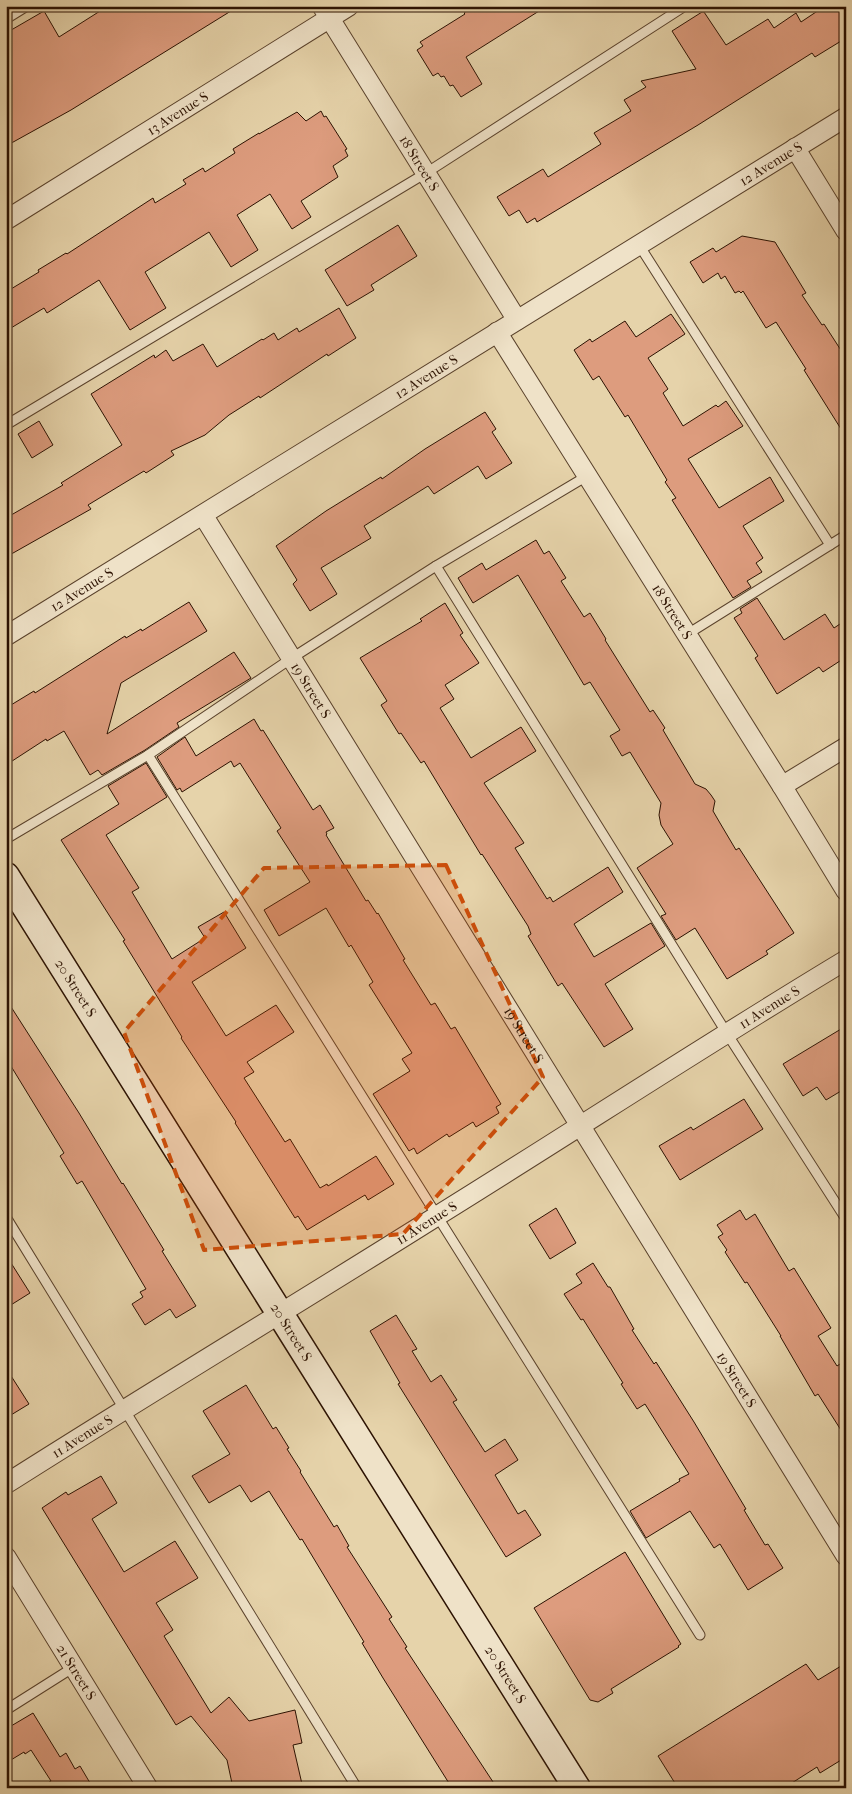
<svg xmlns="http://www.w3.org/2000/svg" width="852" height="1794" font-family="'IM FELL French Canon',serif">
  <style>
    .building { fill: #dd9c7e; stroke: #2c1202 }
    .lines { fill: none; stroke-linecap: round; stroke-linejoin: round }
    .lane-casing { stroke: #5a422c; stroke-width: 11 }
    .street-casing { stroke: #5a422c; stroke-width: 21 }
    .secondary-casing { stroke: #2c1202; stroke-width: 29 }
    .lane { stroke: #efe2c8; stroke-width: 9 }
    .street { stroke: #efe2c8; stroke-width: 19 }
    .secondary { stroke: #efe2c8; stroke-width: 26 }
    .marked { fill: #cc4e0a; fill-opacity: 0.2; stroke: #cc4e0a; stroke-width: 4; stroke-dasharray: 10 6; stroke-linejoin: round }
    .labels { text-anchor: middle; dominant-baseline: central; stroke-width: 4; stroke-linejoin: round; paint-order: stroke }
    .street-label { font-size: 14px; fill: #2c1202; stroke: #efe2c8 }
  </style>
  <rect width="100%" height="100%" fill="#e6d3aa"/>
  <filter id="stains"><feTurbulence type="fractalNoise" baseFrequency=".004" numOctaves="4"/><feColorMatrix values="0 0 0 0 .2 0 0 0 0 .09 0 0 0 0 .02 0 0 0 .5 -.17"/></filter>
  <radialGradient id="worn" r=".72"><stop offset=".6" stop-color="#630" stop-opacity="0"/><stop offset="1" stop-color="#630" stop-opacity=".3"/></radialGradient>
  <g class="building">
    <polygon points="108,6 239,6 71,110 6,146 6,33 44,11 59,37"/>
    <polygon points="473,6 547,6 466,57 482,84 461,97 453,85 450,86 444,76 441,77 438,73 433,76 417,50 423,46 420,42 465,14 464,13"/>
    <polygon points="825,6 846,6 846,38 815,57 812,53 698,125 537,222 535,218 527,223 519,210 509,216 497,197 543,169 548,177 601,144 594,133 631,111 624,100 646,87 641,81 696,69 672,31 702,12 704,12 726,45 768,19 774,28 796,13 801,22"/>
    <polygon points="321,111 324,117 326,116 347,149 345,150 348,156 333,166 338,177 301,201 311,217 292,229 270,194 237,215 258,250 231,267 209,232 145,272 166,308 130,330 99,280 47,313 44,308 6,331 6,292 39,272 38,270 66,253 67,254 153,198 155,203 186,184 183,180 203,168 205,172 235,153 233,149 259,133 259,134 297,112 306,121"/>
    <polygon points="398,225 417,256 371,285 374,290 347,306 325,270"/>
    <polygon points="742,236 775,242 806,293 802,295 822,325 824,324 846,358 846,437 804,370 806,369 776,322 766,328 743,291 741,293 739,291 735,293 725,276 721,279 718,273 703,283 690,262 713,248 716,252"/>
    <polygon points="339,308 356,338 328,356 327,354 260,398 259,396 229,415 205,435 171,451 174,455 146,473 144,471 88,505 91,509 6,557 6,518 63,485 61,483 122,445 91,394 154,355 155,358 166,350 173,361 203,344 217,367 262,339 263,340 274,333 278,340 297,328 299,332"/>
    <polygon points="671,314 685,334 648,358 668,389 663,393 683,426 716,405 718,407 726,401 743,426 688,459 719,508 770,477 784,501 743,526 763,558 756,563 762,572 747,581 751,587 733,598 672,500 676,498 665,482 667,480 628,415 625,417 599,376 593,380 574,350 590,339 592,342 625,321 636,337"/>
    <polygon points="485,412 496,429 492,432 512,463 486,479 478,466 434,494 428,486 364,526 371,538 321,568 337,594 310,611 293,584 297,580 276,546 326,511 381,477 382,479 425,449"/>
    <polygon points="39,421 53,445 32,458 18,434"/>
    <polygon points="536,540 544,554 549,551 566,578 561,581 584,617 590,613 606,639 605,640 650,712 653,710 665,728 663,730 695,784 706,789 711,795 715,801 713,811 720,823 736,850 739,848 794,933 766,951 768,954 727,979 695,928 676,940 661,916 666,914 637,868 673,844 661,825 659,815 661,803 630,752 622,756 610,736 620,730 590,682 584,685 518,575 473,603 458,578 482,563 486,570"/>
    <polygon points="757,598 784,640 825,614 834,628 846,620 846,657 823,672 819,667 777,694 755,658 758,656 734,618 742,613 740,609"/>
    <polygon points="189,602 207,631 121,683 107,734 234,652 251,678 177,723 179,727 145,750 102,775 98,770 90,775 64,731 47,741 46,739 6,765 6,708 34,691 35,693 125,636 126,638 141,629 142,631"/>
    <polygon points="445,603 463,633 460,635 479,663 445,685 454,699 440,708 471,758 521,727 536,751 484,783 524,843 515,848 547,899 550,897 553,902 608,867 623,892 574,924 594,957 651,923 665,946 605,984 633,1029 604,1047 562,983 558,986 528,936 531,934 528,926 482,854 481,855 424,761 421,763 401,733 399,734 381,705 387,701 360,658 422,621 420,619"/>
    <polygon points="254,719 261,731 263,730 313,810 320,805 334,828 326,832 327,834 326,835 366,901 368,900 377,914 378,913 405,959 403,960 431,1005 435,1003 451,1029 455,1027 501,1104 496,1107 499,1113 476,1127 473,1122 449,1137 447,1134 417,1154 414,1148 409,1151 373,1094 410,1071 402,1059 412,1053 369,985 373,982 351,945 349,947 326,908 279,936 264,910 310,882 277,831 281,828 240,763 234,767 231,761 182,792 180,788 177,790 157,757 185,737 196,756"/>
    <polygon points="146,763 167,797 106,835 139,888 132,892 172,959 205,938 198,927 224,912 246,948 192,982 226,1036 276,1005 294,1032 247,1062 254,1072 244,1078 285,1142 290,1139 320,1188 327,1184 328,1186 376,1156 394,1184 368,1200 365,1195 307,1230 298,1216 295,1218 235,1123 236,1122 181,1038 182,1037 123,941 125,940 61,840 119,804 108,786"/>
    <polygon points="6,999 79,1113 122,1184 123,1183 164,1250 162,1251 196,1306 176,1318 170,1309 145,1325 132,1304 143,1297 140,1292 146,1289 82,1181 77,1184 60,1156 64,1153 6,1058"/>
    <polygon points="846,1026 846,1088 826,1100 817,1087 803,1096 783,1064"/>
    <polygon points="744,1099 763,1129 680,1180 659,1146 691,1127 693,1130"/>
    <polygon points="556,1208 576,1243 550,1259 529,1225"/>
    <polygon points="740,1210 746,1220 755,1214 789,1271 794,1268 831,1328 818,1336 837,1366 846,1360 846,1438 818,1394 815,1396 780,1336 781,1336 747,1282 745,1283 725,1252 727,1250 718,1237 723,1234 717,1225"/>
    <polygon points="6,1255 30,1293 6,1308"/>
    <polygon points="593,1263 608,1287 610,1287 634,1329 632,1330 654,1364 656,1362 694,1422 746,1509 744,1510 765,1545 768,1544 783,1568 748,1590 720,1544 714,1548 690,1511 646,1538 630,1511 680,1481 679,1479 689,1474 645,1404 637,1409 621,1384 623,1383 583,1319 581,1320 564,1294 582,1283 576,1274"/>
    <polygon points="396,1315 417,1349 412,1351 431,1382 441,1375 457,1400 453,1402 485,1452 505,1439 518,1460 495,1475 518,1514 525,1510 541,1535 506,1557 398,1384 400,1383 370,1331"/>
    <polygon points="6,1368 29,1404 6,1418"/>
    <polygon points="246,1385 273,1429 276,1427 289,1448 287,1449 301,1471 300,1472 334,1527 337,1525 349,1546 347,1547 392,1617 389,1619 407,1647 405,1648 497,1788 452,1788 383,1678 362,1643 364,1642 302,1539 300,1540 269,1491 251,1502 240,1485 209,1503 192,1476 230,1454 203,1411"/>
    <polygon points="101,1476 117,1503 92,1519 124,1572 175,1541 198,1578 156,1603 173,1630 164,1636 211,1713 229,1697 249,1721 295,1710 302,1743 293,1745 302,1784 283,1788 233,1788 227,1760 191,1716 176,1725 42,1508 66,1492 68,1495"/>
    <polygon points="625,1552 681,1644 678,1646 679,1647 611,1689 613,1693 598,1702 590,1700 534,1608"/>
    <polygon points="846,1663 846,1757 820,1773 817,1767 784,1788 678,1788 658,1756 806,1664 818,1680"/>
    <polygon points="33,1713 60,1757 66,1753 75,1769 80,1766 93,1788 40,1788 51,1781 31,1750 25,1754 24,1752 6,1763 6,1729"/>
  </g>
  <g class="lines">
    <defs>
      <g id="lane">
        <polyline points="6,19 27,6"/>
        <polyline points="639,245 830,545"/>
        <polyline points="6,425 426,173 685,6"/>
        <polyline points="436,566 726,1032 846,1219"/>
        <polyline points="686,635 846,535"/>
        <polyline points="148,755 700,1635"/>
        <polyline points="6,839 148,755 292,658 436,566 587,476"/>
        <polyline points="6,1217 357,1788"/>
        <polyline points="6,1710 74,1667"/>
      </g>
      <g id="street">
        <path id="s1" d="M 322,6 L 517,320"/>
        <polyline points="795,148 846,231"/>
        <path id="s2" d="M 6,220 L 349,6"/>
        <path id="s3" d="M 497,332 L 782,786 L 846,891"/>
        <path id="s4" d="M 203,515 L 846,1556"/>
        <path id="s5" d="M 6,636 L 846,117"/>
        <polyline points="782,786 846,747"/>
        <path id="s6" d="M 6,1484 C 149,1393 294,1306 437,1216 C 574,1131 708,1043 846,960"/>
        <path id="s7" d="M 6,1557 L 148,1788"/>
      </g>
      <g id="secondary">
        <path id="s8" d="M 6,876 L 577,1788"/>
      </g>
    </defs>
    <use href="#lane" class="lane-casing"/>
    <use href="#street" class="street-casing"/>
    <use href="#secondary" class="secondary-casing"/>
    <use href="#lane" class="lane"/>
    <use href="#street" class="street"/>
    <use href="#secondary" class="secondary"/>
  </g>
  <path class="marked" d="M 446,865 L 543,1077 L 403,1234 L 204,1250 L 124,1032 L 264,868 Z"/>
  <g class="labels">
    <g class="street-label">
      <text stroke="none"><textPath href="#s2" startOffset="202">13 Avenue S</textPath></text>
      <text stroke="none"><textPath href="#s1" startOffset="185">18 Street S</textPath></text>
      <text stroke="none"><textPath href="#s5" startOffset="899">12 Avenue S</textPath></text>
      <text stroke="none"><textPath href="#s5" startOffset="494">12 Avenue S</textPath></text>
      <text stroke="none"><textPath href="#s5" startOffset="89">12 Avenue S</textPath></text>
      <text stroke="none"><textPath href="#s3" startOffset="330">18 Street S</textPath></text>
      <text stroke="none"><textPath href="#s4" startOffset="206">19 Street S</textPath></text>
      <text stroke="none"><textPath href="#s8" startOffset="132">20 Street S</textPath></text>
      <text stroke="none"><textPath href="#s6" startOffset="900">11 Avenue S</textPath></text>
      <text stroke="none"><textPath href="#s4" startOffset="611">19 Street S</textPath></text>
      <text stroke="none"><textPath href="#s6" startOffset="495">11 Avenue S</textPath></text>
      <text stroke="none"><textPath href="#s8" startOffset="538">20 Street S</textPath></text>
      <text stroke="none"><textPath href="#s4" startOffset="1016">19 Street S</textPath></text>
      <text stroke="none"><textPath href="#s6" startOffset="90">11 Avenue S</textPath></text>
      <text stroke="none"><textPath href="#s7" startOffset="135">21 Street S</textPath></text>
      <text stroke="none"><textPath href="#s8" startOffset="942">20 Street S</textPath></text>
    </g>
  </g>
  <rect width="852" height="1794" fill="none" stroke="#e6d3aa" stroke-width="25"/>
  <rect x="8" y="8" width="837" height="1779" fill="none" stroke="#2c1202" stroke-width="2.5"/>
  <rect x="12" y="12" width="827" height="1769" fill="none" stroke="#2c1202"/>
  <rect width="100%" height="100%" filter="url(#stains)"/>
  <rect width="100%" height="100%" fill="url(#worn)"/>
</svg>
